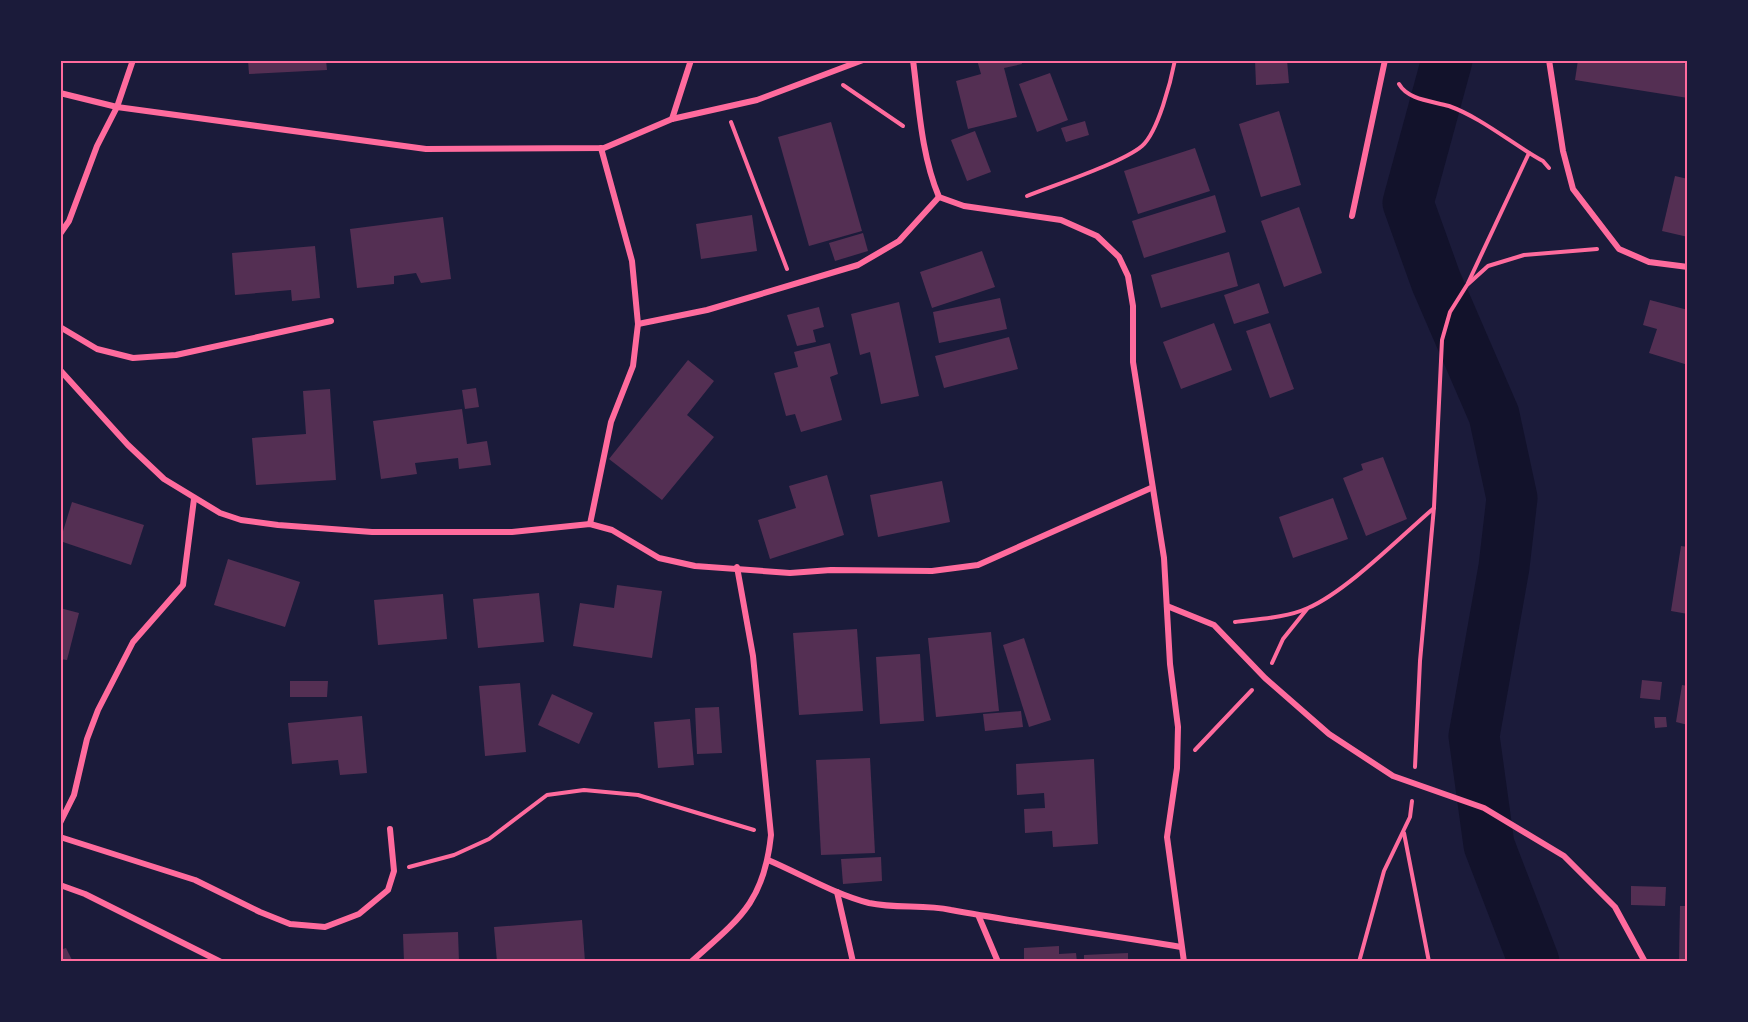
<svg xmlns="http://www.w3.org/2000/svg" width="1748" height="1022" font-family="'Roboto Condensed',sans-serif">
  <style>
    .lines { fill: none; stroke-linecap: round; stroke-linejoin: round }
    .river { stroke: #12122b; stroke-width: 51 }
    .building { fill: #542f53 }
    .path { stroke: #ff6b9d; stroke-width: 4 }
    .minor { stroke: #ff6b9d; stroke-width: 6 }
    .neatline { fill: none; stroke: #ff6b9d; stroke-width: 2 }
  </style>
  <rect width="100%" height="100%" fill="#1b1b3a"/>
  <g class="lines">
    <polyline class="river" points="1447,60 1408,203 1436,281 1494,415 1512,498 1504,567 1474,736 1489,845 1534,962"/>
  </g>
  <g class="building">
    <polygon points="248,60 326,60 327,70 249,74"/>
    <polygon points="977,60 1021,60 1022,64 1004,68 1017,117 968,129 956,81 981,74"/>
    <polygon points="1255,60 1287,60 1289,83 1256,85"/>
    <polygon points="1578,60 1665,60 1688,64 1688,98 1575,80"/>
    <polygon points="1050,73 1068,120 1037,132 1019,84"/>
    <polygon points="1279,111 1301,185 1261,197 1239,124"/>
    <polygon points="1085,121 1089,135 1066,142 1061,128"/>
    <polygon points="831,122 862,231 809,246 778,137"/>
    <polygon points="975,131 991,172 967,181 951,140"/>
    <polygon points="1195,148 1210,191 1138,214 1124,171"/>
    <polygon points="1675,176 1688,179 1688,237 1662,231"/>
    <polygon points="1215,195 1226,232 1144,258 1132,221"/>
    <polygon points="1299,207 1322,273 1284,287 1261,221"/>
    <polygon points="752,215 757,251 701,259 696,224"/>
    <polygon points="443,217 451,279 421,283 416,273 394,276 394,284 357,288 350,229"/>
    <polygon points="863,233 868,251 835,261 829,243"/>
    <polygon points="315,246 320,298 292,301 291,290 235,295 232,253"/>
    <polygon points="982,251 995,287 932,308 920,272"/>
    <polygon points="1229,252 1238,286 1161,308 1151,275"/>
    <polygon points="1259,283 1269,313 1234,324 1224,295"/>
    <polygon points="1000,298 1007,329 939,343 933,312"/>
    <polygon points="1650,300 1688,310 1688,365 1649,353 1657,329 1643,325"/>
    <polygon points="899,302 919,396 881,404 870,352 860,355 851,314"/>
    <polygon points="819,307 824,327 813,330 816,342 797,346 787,315"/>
    <polygon points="1214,323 1232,370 1181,389 1163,342"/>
    <polygon points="1270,323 1294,389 1270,398 1246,331"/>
    <polygon points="1009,337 1018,369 944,388 935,356"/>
    <polygon points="830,343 838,374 830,377 842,420 801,432 795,414 786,416 774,373 798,367 794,352"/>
    <polygon points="688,360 714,381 687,415 714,437 662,500 609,459"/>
    <polygon points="476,388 479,407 465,409 462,390"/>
    <polygon points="330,389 336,480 256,485 252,438 306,434 303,391"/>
    <polygon points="462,409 467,444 487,441 491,465 459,469 458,458 415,463 417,474 381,479 373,421"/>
    <polygon points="1383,457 1407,519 1366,536 1343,478 1363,470 1361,464"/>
    <polygon points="827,475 844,535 770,559 758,520 796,508 789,486"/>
    <polygon points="942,481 950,522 878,537 870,495"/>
    <polygon points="1333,498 1348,539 1293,558 1279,517"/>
    <polygon points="72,502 144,525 131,565 60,541"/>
    <polygon points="1681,546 1688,547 1688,614 1671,611"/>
    <polygon points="228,559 300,582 285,627 214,605"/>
    <polygon points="617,585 662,591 652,658 573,646 580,603 614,608"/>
    <polygon points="539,593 544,642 478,648 473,599"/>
    <polygon points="443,594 447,639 378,645 374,600"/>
    <polygon points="60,608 79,613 67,660 60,659"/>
    <polygon points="857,629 863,711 799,715 793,633"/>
    <polygon points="991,632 999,711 936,717 928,638"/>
    <polygon points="1024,638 1051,720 1029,727 1003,645"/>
    <polygon points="920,654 924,721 880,724 876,657"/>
    <polygon points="1642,680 1662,682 1660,700 1640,698"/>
    <polygon points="290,681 328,681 327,697 290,697"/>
    <polygon points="520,683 526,752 485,756 479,686"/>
    <polygon points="1682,685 1688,686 1688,725 1676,722"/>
    <polygon points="552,694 593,713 579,744 538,725"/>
    <polygon points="719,707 722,753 697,754 695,708"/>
    <polygon points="1021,711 1023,727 985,731 983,714"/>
    <polygon points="362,716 367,773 340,775 338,760 292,764 288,723"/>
    <polygon points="1654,717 1666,717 1667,727 1655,728"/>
    <polygon points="690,719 694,765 658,768 654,722"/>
    <polygon points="870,758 875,853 821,855 816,760"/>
    <polygon points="1094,759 1098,844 1053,847 1052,831 1025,833 1024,809 1045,808 1044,793 1017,795 1016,764"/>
    <polygon points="881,857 882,881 843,884 841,859"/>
    <polygon points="1631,886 1666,887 1665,906 1631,905"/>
    <polygon points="1680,906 1688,906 1688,962 1679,962"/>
    <polygon points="582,920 585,962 497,962 494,927"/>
    <polygon points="458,932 459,962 404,962 403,934"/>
    <polygon points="1059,946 1059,954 1076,953 1077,962 1024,962 1024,948"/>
    <polygon points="66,948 73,962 60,962 60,950"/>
    <polygon points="1128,953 1128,962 1084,962 1084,955"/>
  </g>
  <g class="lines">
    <g class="path">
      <path d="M 1399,84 C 1408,100 1432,101 1449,106 C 1482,118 1512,144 1543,161 L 1549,168"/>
      <polyline points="843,85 903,126"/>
      <polyline points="731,122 787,269"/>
      <path d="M 1027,196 C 1054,185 1122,163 1142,146 C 1158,132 1171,81 1175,60"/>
      <polyline points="1468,283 1529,153"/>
      <path d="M 1235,622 C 1258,619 1286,618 1308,608 C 1347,591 1400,537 1434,508"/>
      <polyline points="1272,663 1283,639 1307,609"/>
      <polyline points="1195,750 1252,690"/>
      <polyline points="1415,767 1420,661 1434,507 1442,340 1450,312 1467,285 1488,266 1524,255 1597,249"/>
      <polyline points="1404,833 1429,962"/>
      <polyline points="409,867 454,855 489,839 547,795 584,790 638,795 754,830"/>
      <polyline points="1359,962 1384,871 1410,817 1412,801"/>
    </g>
    <g class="minor">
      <path d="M 913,60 C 919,106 921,154 939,197 L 964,206 L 1061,220 L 1097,236 L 1119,257 L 1128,276 L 1133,306 L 1133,362 L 1164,558 L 1170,664 L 1178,727 L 1177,768 L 1167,837 L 1184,962"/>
      <polyline points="1549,60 1563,151 1573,189 1619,249 1649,262 1688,267"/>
      <polyline points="60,93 117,107 426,149 604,148 672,119 757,100 863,60"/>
      <polyline points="672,119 691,60"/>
      <polyline points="1352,216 1385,60"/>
      <polyline points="60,234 69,221 97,146 117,107 133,60"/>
      <polyline points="638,324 707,310 858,265 899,241 939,197"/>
      <polyline points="60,327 97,349 133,358 176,355 331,321"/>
      <polyline points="60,370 128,445 164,479 220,513 241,520 278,525 372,532 512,532 590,524 612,530 659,558 695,566 790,573 831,570 932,571 978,565 1151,488"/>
      <polyline points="590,524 611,422 633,366 638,324 632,261 601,148"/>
      <polyline points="1167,606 1214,625 1265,678 1329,734 1393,776 1484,808 1564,856 1615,907 1645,962"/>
      <polyline points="60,823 74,795 87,739 98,710 133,642 183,585 194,499"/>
      <polyline points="60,837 195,880 260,912 290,924 325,927 359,914 388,890 394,871 390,829"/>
      <path d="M 768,860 C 801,874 834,894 869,903 C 896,909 924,904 951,910 C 1027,924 1104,934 1181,947"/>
      <polyline points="60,885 85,894 221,962"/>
      <polyline points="837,892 853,962"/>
      <polyline points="979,917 998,962"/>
      <path d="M 691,962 C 739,919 764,903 771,835 L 753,656 L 737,567"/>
    </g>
  </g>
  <rect width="1748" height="1022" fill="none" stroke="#1b1b3a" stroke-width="123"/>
  <rect x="62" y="62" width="1624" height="898" class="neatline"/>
</svg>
